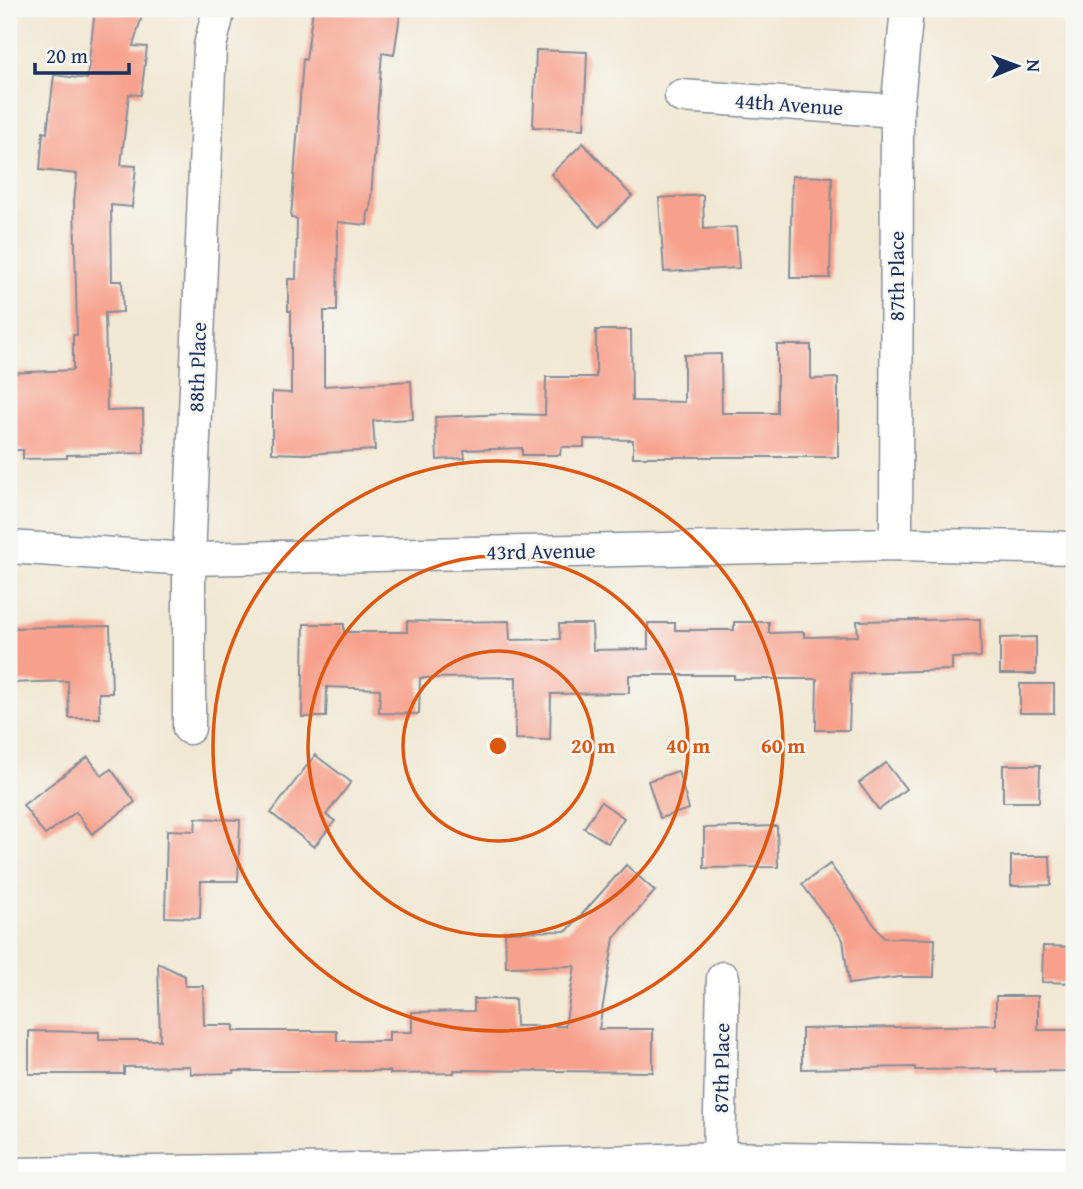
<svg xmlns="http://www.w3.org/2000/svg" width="1083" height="1189" font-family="'Gentium Book Plus',serif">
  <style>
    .building { fill: #f7a08c }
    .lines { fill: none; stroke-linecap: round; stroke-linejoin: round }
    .minor-casing { stroke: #868c98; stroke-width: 35 }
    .minor { stroke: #fff; stroke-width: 32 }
    .ring { fill: none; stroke: #de5710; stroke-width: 3.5 }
    .labels { text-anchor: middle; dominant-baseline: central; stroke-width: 5; stroke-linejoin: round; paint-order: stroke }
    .street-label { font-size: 21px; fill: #1b2f5e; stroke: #f6f6f2 }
    .centre { fill: #de5710; stroke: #f6f6f2; stroke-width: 3.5 }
    .ring-label { font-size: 21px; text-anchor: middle; font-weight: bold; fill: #de5710; stroke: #f6f6f2; stroke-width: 5; stroke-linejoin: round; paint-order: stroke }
  </style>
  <rect width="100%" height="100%" fill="#f6f6f2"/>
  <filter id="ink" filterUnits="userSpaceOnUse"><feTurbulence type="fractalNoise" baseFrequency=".0143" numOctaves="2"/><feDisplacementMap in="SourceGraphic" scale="14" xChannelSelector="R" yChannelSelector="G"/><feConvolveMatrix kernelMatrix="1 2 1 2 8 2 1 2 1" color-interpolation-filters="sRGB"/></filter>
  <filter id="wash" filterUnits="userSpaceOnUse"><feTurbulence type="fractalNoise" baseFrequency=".00686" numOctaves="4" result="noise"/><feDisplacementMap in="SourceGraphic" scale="28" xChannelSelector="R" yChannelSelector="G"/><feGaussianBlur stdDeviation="1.57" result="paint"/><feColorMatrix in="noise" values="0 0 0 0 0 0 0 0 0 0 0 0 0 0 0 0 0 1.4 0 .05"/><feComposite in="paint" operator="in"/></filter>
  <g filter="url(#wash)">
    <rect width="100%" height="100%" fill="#f1e8d3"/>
    <g id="blocks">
      <g class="building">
        <polygon points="95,9 144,9 133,46 147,47 141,95 129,94 121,165 136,166 132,207 111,205 112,281 122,281 123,312 105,313 107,411 143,410 144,453 67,455 67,458 23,459 23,450 9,450 9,373 73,370 73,335 77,335 74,201 77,174 40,170 43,132 47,133 54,75 87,79"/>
        <polygon points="313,9 401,9 394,55 382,53 370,211 368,211 367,225 338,222 337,311 324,311 324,386 411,381 413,419 373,421 375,450 304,454 272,453 272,392 291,393 291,311 288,311 288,279 296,279 297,219 291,218 303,59 306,60"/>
        <polygon points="536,50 587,52 584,129 533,127"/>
        <polygon points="583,143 632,196 599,227 551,174"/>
        <polygon points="792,176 832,177 830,278 790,278"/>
        <polygon points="703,195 704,229 736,227 739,268 664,272 659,198"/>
        <polygon points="596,330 631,330 632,401 684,402 684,355 721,354 722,413 777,413 777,345 811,345 811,379 838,378 838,457 633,457 633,440 584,439 584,447 561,447 560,455 522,455 522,448 464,450 465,458 437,460 435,417 510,414 545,415 546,377 596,377"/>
        <polygon points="980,619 981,657 952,658 952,670 851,673 849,730 816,730 817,679 734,679 734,675 629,675 629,693 551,694 550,740 515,739 516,677 420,678 419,714 379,713 380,689 327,687 326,717 302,717 304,624 344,624 344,632 407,632 407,621 446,622 509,621 510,640 560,639 559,624 592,624 593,650 648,649 648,623 675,623 675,630 734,630 734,622 769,622 769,633 804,632 804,637 858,636 857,621"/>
        <polygon points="110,626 112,693 99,693 100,718 69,718 68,681 9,683 9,628"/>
        <polygon points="1036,637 1036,674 1000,674 1000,638"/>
        <rect x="1020" y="684" width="34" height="29"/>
        <polygon points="315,755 351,782 326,815 335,821 314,847 271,813"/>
        <polygon points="88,757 102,776 111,769 135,802 92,834 76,812 45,835 23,805"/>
        <polygon points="886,763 906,789 879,810 859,783"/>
        <polygon points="1003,765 1040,765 1039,802 1003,802"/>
        <polygon points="678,771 689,809 660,818 648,781"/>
        <polygon points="601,802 624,818 608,843 584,828"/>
        <polygon points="196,818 240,820 238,881 201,881 200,918 165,917 167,830 195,831"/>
        <polygon points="777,826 778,867 704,868 704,828"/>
        <polygon points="1011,856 1050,856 1051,885 1011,886"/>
        <polygon points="830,864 884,938 935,939 934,977 899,977 849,984 843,940 802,884"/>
        <polygon points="626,865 655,891 614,938 599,1029 653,1029 653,1072 454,1070 454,1073 390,1074 390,1071 234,1071 234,1073 191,1074 190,1066 124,1067 124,1074 29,1074 29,1031 99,1032 99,1040 160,1040 158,963 185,976 185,986 203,986 204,1025 234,1025 234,1031 337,1031 337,1041 389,1041 389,1032 412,1032 412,1012 474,1011 474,999 515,999 516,1026 565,1026 575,966 506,967 505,932 567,931"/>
        <polygon points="1043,946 1074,947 1074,983 1042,982"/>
        <polygon points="996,996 1038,996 1038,1030 1073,1030 1074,1071 997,1072 997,1069 915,1070 915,1067 802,1069 802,1029 996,1025"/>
      </g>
    </g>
  </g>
  <g filter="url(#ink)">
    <use href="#blocks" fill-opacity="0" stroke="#868c98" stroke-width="2"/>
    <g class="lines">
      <defs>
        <g id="minor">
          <polyline points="681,96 897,111"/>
          <polyline points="896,544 897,111 907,9"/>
          <polyline points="9,547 189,559 896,544 1074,548"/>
          <polyline points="189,728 189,559 210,46 219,9"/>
          <polyline points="719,1158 723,978"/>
          <polyline points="9,1174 435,1168 719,1158 1074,1164"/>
        </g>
      </defs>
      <use href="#minor" class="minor-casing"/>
      <use href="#minor" class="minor"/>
    </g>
  </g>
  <g class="ring">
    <circle cx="498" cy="746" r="95"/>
    <circle cx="498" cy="746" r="190"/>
    <circle cx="498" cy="746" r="285"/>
  </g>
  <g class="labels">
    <g class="street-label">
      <text transform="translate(789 104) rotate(4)">44th Avenue</text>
      <text transform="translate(896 276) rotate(-90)">87th Place</text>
      <text transform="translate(197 367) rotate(-88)">88th Place</text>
      <text transform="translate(541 551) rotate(-1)">43rd Avenue</text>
      <text transform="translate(721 1068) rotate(-89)">87th Place</text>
    </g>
  </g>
  <circle cx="498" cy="746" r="10" class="centre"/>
  <g class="ring-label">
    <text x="593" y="753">20 m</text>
    <text x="688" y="753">40 m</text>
    <text x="783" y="753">60 m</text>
  </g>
  <rect width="1083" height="1189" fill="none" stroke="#f6f6f2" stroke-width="35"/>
  <g transform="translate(1017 66) rotate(89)" stroke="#f6f6f2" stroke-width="5" paint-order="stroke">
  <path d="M0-5L12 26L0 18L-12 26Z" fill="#1b2f5e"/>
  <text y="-10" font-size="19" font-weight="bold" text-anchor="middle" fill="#1b2f5e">N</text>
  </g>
  <path d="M35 63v10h94v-10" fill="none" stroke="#1b2f5e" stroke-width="3.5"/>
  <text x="46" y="63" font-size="21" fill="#1b2f5e" stroke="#f6f6f2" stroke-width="5" paint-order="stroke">20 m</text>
</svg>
